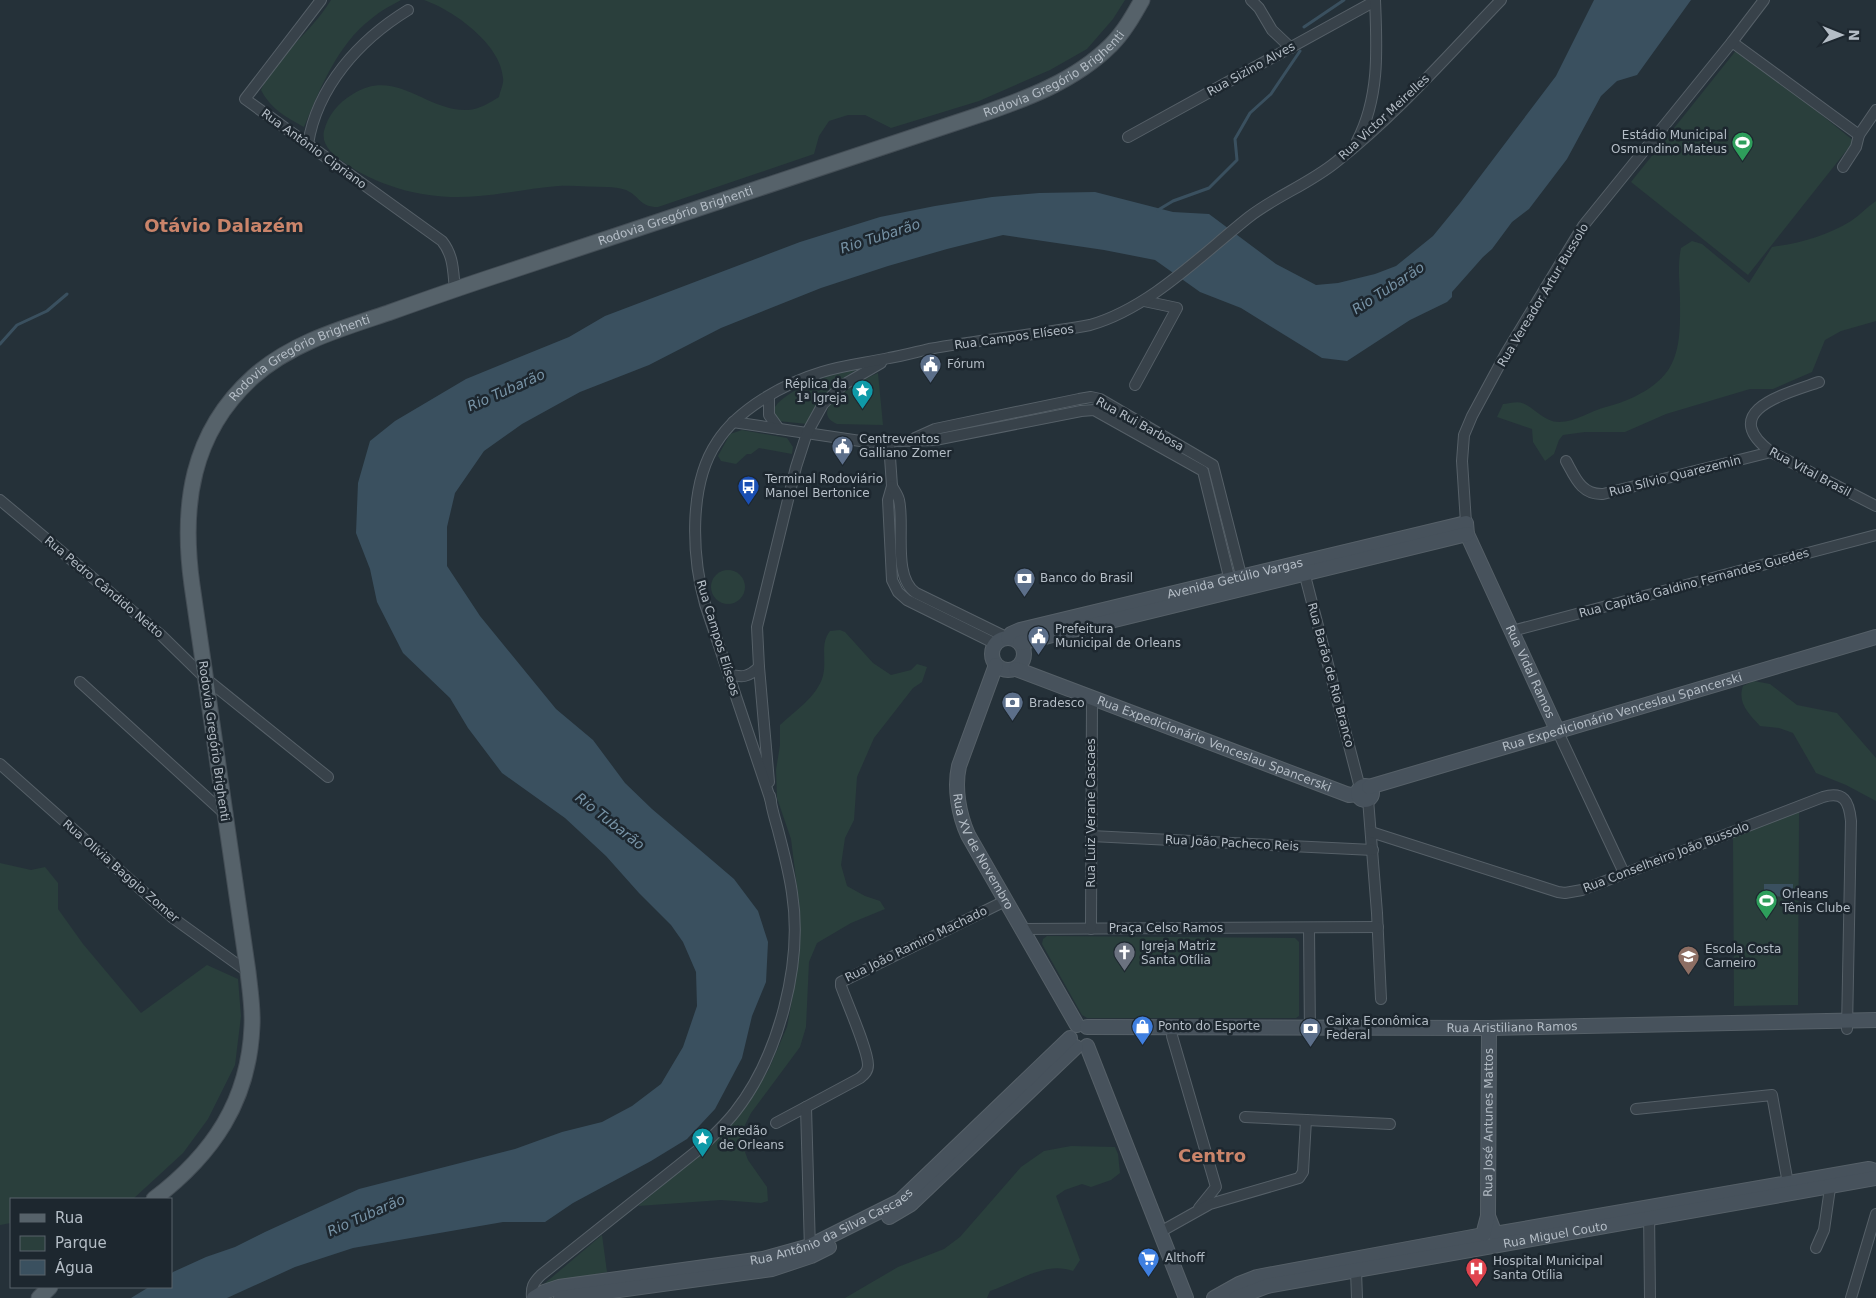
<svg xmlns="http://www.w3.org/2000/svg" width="1876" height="1298" font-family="'DejaVu Sans',sans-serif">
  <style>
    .green { fill: #2a3f3c }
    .water { fill: #3a505f }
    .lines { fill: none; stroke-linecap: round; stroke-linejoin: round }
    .stream { stroke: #3a505f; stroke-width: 3 }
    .street-casing { stroke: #566068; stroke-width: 12 }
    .secondary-casing { stroke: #566068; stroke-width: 16 }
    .primary-casing { stroke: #444e56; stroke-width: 17 }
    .street { stroke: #38424a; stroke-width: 10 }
    .secondary { stroke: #47525c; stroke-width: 14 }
    .primary { stroke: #56626a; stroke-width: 15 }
    .labels { text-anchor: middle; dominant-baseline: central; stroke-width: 5; stroke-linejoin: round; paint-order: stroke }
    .street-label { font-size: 12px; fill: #b4bdc6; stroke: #1d272f }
    .poi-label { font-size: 12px; fill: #b4bdc6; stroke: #1d272f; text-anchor: start }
    .water-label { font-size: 14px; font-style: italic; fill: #7793a6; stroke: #1d272f }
    .district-label { font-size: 18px; font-weight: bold; fill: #ca846a; stroke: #1d272f }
  </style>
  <rect width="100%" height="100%" fill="#253139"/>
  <g class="green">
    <path d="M 331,0 L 401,0 C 390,6 380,11 371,19 C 337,45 320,89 304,127 C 286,117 271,109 261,90 C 276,56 311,33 331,0 Z"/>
    <path d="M 424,0 L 1125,0 L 1113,19 L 1087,49 L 1050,70 L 979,101 L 891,128 L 865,115 L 848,115 L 829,121 L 819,136 L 814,154 L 658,207 C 639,207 640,196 626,190 C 620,188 613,187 607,187 C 591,187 574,185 558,186 C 532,188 505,194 479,196 C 432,201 381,189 342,161 C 333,155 321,145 324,131 C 328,115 338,103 353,94 C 396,67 426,112 468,110 C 480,109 489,103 499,97 C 500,91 504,84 503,78 C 501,44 453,10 424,0 Z"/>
    <polygon points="1738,48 1854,141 1748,275 1631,182"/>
    <path d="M 1876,201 L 1876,321 L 1841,331 L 1825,340 L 1812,372 L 1773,389 L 1750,389 L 1666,414 L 1625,432 L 1585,432 L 1563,435 L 1559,440 L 1554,454 L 1545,461 L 1533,442 L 1532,429 L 1497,417 L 1503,404 C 1508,404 1517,401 1522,403 C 1534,407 1544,422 1559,422 C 1576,422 1590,411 1606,407 C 1630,401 1663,386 1673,361 C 1681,343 1680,320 1680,301 C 1680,283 1677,266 1681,248 L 1692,241 L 1702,244 L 1749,283 L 1772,247 C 1801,243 1826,236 1851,221 C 1860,215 1867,207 1876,201 Z"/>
    <path d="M 866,365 C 837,378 822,397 807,424 L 778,421 L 775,415 L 775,407 C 788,387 843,371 866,365 Z"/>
    <path d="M 878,373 L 883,425 L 837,424 C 803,409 866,378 878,373 Z"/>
    <polygon points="742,430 787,438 793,447 792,454 759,448 751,454 747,454 736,464 721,461 718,456 730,434"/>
    <circle cx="728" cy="587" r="17"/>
    <path d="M 840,630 L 845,632 L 873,663 L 891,675 L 911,670 L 917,664 L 927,667 L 922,682 L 913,688 L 874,738 L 857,777 L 854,820 L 845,838 L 841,865 L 847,886 L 865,896 L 880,901 L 885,909 L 851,923 L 817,943 L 809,962 L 806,1027 L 800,1047 L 751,1113 L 743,1129 L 742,1144 L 748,1160 L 767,1187 L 768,1201 L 761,1203 L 721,1200 L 638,1206 L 706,1149 L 733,1123 L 768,1071 L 787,1027 L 793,995 L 798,936 L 799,903 L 791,839 L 777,798 L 776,770 L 780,745 L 780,725 C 795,711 815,698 822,679 C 828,662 819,645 830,631 Z"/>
    <path d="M 1754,681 L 1770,684 L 1797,705 L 1837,713 L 1876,758 L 1876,801 L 1846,785 L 1816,773 L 1793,733 L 1779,728 L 1760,726 C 1749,714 1737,703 1743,686 Z"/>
    <polygon points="1799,812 1798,1005 1734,1006 1733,835"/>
    <polygon points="0,863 31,870 45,867 58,883 58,909 83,944 141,1013 207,965 238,979 241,1016 235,1065 208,1119 183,1153 133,1199 11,1199 11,1223 0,1225"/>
    <polygon points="1047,936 1295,938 1299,942 1299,1016 1296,1018 1087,1018 1082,1015 1042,944 1043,939"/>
    <path d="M 1071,1146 L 1115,1147 L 1118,1154 L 1120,1173 L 1111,1180 L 1091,1187 L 1082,1184 L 1065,1190 L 1056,1196 L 1080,1260 L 1073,1271 C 1045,1261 1017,1282 990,1291 L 987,1298 L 845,1298 L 898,1267 L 944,1249 L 960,1237 L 1021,1167 L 1044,1151 Z"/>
    <polygon points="602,1235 607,1272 544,1284"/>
  </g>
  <g class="water">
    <polygon points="1594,0 1691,0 1637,75 1617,81 1601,96 1567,159 1529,209 1512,222 1492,249 1483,257 1452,292 1452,297 1447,302 1410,320 1347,361 1322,358 1241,308 1200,292 1155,260 1104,250 1003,235 947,249 888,266 821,288 721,328 649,365 580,392 522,424 484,451 455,493 447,527 447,566 480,616 556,709 593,740 625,783 652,809 734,879 758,911 768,942 766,982 752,1016 742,1058 715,1109 687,1139 651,1161 573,1203 545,1222 503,1222 353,1248 295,1267 227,1298 131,1298 149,1287 171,1287 171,1274 173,1272 206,1257 235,1247 265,1232 359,1189 515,1149 562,1132 602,1122 632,1106 661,1084 683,1047 697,1006 696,972 683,942 671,925 639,893 606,856 565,818 502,773 468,728 450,698 403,653 377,602 370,569 356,533 358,483 370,441 395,421 466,379 569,337 605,316 800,242 880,217 935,206 992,197 1039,193 1095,192 1173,212 1209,214 1276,264 1316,285 1338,283 1375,274 1396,266 1433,236 1460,203 1556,76"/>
    <polygon points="1764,884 1793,884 1793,897 1764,896"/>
  </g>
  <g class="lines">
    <g class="stream">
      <polyline points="1304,27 1344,0"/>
      <polyline points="1158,210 1173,201 1209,188 1237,160 1235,139 1250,113 1271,94 1300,51"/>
      <polyline points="0,344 17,325 47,311 67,294"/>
    </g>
    <defs>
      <g id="street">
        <path d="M 321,0 L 245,99 L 442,241 C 454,256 453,272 455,290"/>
        <polyline points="1251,0 1259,8 1272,30 1291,48"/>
        <polyline points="1732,42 1859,135"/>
        <polyline points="1128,137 1375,1"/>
        <path d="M 1357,141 C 1380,97 1377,48 1375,0"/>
        <path d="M 308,144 C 317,87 359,40 408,10"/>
        <polyline points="1843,167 1856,147 1859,135 1876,110"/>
        <path d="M 1819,382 C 1785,394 1717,411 1771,452 L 1876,506"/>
        <polyline points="1135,385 1177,308 1144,301"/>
        <polyline points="769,397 769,415 779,429"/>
        <polyline points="733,422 867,442 935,440 1081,411 1094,410 1203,471 1231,585"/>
        <polyline points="915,438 935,429 1079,399 1091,397 1100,399 1213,465 1243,583"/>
        <polyline points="889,443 892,486 888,500 892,580 898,592 907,600 996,644"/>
        <path d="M 1566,461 C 1575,477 1581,495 1603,494 L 1771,452"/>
        <path d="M 892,486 C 894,490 898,495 899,500 C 905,525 892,577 916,593 L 1008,638"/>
        <polyline points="0,500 161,635 205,678 328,777"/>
        <polyline points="1466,523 1462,461 1464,435 1472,416 1506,353 1583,226 1732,42 1764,0"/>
        <polyline points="1303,568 1360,788"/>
        <polyline points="1512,631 1876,535"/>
        <path d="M 729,674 C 742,678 749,677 759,667"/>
        <polyline points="80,682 225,814"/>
        <polyline points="1558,732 1624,873"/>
        <polyline points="0,764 173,918 248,972"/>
        <polyline points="769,782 759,667 757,627 796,467 807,433 823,404 843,385 881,363"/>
        <polyline points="1368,799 1377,913 1381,999"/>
        <path d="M 771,801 L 705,604 C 692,557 688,485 717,442 C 738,409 785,383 822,372 C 844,365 866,363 889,358 C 902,356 916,352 929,349 C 983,339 1037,335 1090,325 C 1150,308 1201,255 1249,217 C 1276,196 1309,184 1336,162 C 1396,115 1448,55 1501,0"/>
        <path d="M 1371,832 L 1558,892 L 1565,893 L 1582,890 L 1823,797 C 1844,791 1849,801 1851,821 L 1847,1029"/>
        <polyline points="1091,836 1373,850"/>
        <polyline points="1309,928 1310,1036"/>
        <polyline points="1022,929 1378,927"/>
        <polyline points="1091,929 1092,698"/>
        <polyline points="1172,1036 1216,1187 1199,1208"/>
        <polyline points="1636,1109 1772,1095 1789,1189"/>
        <polyline points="1245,1117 1390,1124"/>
        <polyline points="776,1123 806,1107"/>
        <polyline points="1649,1212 1650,1298"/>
        <polyline points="1160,1232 1210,1204 1299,1178 1303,1172 1306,1120"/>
        <polyline points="1816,1248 1824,1230 1830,1188"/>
        <path d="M 810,1250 L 806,1107 L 860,1078 C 865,1074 868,1071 868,1065 C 868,1050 847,1003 841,986 L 841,982 L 1005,901"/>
        <polyline points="1356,1271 1357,1298"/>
        <path d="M 532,1298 C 531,1287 533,1283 541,1275 L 698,1150 C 711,1138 724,1126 735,1112 C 779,1056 803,963 792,893 C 789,871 783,850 778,830 C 775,819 771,807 770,796"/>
        <polyline points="1851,1298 1876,1214"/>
      </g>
      <g id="secondary">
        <circle cx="1008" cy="654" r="16"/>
        <path id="s1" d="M 1008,638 L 1011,634 L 1020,630 L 1466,523 L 1467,534 L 1558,732"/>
        <polyline points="1020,643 1467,534"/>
        <path id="s2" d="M 996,665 L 959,766 C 954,788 959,815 968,835 L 1077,1025"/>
        <path id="s3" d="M 1016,669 L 1349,795 L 1358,794"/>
        <circle cx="1365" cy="793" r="7"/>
        <path id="s4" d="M 1369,787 L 1876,637"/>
        <path id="s5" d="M 1087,1027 L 1489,1028 L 1876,1020"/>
        <polyline points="1087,1046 1186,1298"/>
        <polyline points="1488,1216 1495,1234 1869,1169 1876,1171"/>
        <polyline points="889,1217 911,1204 1076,1047"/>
        <path id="s6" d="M 534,1298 L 544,1292 L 559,1287 L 763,1259 L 810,1246 L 900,1201 L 1070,1038"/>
        <polyline points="561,1298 772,1269 811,1256 829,1247"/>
        <path id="s7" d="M 1214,1298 L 1239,1284 L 1257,1277 L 1483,1235 L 1488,1216 L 1489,1028"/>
        <path id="s8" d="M 1236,1298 L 1267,1286 L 1876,1178"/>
      </g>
      <g id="primary">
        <path id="s9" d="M 154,1199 C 213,1154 249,1101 252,1026 C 253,1008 250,990 248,972 L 192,585 C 181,506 191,433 253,377 C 291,343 340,329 388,313 C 427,299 467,285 507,272 C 664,220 822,167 979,115 C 1026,99 1075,81 1111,45 C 1124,32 1133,16 1142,0"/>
        <polyline points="39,1298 50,1287"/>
      </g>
    </defs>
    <use href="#street" class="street-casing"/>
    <use href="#secondary" class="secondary-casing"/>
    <use href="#primary" class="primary-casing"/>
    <use href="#street" class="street"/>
    <use href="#secondary" class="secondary"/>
    <use href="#primary" class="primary"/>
  </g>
  <defs>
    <symbol id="stadium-pin" viewBox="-11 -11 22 30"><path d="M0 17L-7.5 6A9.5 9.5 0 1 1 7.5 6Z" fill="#2e9e5b" stroke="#1d272f"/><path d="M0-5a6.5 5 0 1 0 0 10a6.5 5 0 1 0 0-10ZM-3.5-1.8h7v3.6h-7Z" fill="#fff"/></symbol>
    <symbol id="civic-pin" viewBox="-11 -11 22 30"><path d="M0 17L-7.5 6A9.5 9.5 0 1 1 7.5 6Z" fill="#5c6f8a" stroke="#1d272f"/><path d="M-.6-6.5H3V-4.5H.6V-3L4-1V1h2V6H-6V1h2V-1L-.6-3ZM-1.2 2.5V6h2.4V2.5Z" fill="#fff"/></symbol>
    <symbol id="sight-pin" viewBox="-11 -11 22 30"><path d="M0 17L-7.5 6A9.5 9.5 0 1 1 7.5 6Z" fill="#0f9aa8" stroke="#1d272f"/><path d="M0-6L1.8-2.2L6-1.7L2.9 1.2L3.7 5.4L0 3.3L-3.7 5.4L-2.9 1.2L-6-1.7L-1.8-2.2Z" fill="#fff"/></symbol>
    <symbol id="bus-pin" viewBox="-11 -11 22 30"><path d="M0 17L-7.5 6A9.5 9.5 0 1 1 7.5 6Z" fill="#1a4fb4" stroke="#1d272f"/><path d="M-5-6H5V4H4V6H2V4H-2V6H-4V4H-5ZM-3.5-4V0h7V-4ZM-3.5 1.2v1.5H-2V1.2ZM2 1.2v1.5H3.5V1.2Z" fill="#fff"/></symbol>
    <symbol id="bank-pin" viewBox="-11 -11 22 30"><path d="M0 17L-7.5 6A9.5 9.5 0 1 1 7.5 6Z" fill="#5c6f8a" stroke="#1d272f"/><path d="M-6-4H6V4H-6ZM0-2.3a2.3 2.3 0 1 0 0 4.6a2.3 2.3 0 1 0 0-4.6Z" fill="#fff"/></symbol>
    <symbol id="church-pin" viewBox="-11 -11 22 30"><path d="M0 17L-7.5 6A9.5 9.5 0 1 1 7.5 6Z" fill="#6b7280" stroke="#1d272f"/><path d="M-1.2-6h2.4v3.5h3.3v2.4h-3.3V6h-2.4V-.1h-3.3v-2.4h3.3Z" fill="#fff"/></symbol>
    <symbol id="school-pin" viewBox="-11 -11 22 30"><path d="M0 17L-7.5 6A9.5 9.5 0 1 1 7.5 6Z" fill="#8d6e63" stroke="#1d272f"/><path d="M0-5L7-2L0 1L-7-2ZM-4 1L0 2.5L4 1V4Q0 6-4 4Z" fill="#fff"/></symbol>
    <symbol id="shop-pin" viewBox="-11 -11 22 30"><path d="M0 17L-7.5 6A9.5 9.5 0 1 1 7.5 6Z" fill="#3f7fe0" stroke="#1d272f"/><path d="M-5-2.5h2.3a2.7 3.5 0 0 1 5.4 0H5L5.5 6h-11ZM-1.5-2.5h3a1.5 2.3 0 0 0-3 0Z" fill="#fff"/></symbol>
    <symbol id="supermarket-pin" viewBox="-11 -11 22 30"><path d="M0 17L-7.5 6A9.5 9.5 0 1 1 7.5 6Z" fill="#3f7fe0" stroke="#1d272f"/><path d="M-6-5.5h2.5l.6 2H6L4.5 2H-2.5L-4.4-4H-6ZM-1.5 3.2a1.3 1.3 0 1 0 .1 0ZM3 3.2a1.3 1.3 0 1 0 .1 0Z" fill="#fff"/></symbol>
    <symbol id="hospital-pin" viewBox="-11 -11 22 30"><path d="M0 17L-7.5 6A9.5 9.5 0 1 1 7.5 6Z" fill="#e0444e" stroke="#1d272f"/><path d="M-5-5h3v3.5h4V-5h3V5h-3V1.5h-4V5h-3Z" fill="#fff"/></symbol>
  </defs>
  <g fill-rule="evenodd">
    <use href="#stadium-pin" x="1730" y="130" width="25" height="34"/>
    <use href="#civic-pin" x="918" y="352" width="25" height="34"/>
    <use href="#sight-pin" x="850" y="378" width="25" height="34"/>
    <use href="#civic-pin" x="830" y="434" width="25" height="34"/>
    <use href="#bus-pin" x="736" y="474" width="25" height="34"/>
    <use href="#bank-pin" x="1012" y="566" width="25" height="34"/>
    <use href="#civic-pin" x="1026" y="624" width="25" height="34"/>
    <use href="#bank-pin" x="1000" y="690" width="25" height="34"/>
    <use href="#stadium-pin" x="1754" y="888" width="25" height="34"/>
    <use href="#church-pin" x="1112" y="940" width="25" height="34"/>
    <use href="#school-pin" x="1676" y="944" width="25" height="34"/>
    <use href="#shop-pin" x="1130" y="1014" width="25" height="34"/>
    <use href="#bank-pin" x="1298" y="1016" width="25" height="34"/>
    <use href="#sight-pin" x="690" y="1126" width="25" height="34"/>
    <use href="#supermarket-pin" x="1136" y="1246" width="25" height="34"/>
    <use href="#hospital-pin" x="1464" y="1256" width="25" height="34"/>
  </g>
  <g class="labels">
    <g class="street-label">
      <text transform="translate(1251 69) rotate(-29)">Rua Sizino Alves</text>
      <text stroke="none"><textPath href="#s9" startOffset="1738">Rodovia Gregório Brighenti</textPath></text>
      <text transform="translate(1384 117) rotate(-43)">Rua Victor Meirelles</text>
      <text transform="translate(314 149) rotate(36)">Rua Antônio Cipriano</text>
      <text stroke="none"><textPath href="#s9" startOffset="1332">Rodovia Gregório Brighenti</textPath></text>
      <text transform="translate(1543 295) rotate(-59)">Rua Vereador Artur Bussolo</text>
      <text transform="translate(1014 337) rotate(-8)">Rua Campos Elíseos</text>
      <text stroke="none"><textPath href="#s9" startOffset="928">Rodovia Gregório Brighenti</textPath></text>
      <text transform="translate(1140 424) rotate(29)">Rua Rui Barbosa</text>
      <text transform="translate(1810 472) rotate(28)">Rua Vital Brasil</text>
      <text transform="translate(1675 476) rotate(-14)">Rua Sílvio Quarezemin</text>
      <text stroke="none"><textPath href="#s1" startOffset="236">Avenida Getúlio Vargas</textPath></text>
      <text transform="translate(1694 583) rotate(-15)">Rua Capitão Galdino Fernandes Guedes</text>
      <text transform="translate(104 587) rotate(40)">Rua Pedro Cândido Netto</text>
      <text transform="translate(718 638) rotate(73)">Rua Campos Elíseos</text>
      <text stroke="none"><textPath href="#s1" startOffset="636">Rua Vidal Ramos</textPath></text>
      <text transform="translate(1331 675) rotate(75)">Rua Barão de Rio Branco</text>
      <text stroke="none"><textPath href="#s4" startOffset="264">Rua Expedicionário Venceslau Spancerski</textPath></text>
      <text transform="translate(214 741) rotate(82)">Rodovia Gregório Brighenti</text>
      <text stroke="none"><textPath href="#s3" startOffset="212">Rua Expedicionário Venceslau Spancerski</textPath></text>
      <text transform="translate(1091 813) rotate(-90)">Rua Luiz Verane Cascaes</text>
      <text transform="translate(1232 843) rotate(3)">Rua João Pacheco Reis</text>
      <text stroke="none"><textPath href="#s2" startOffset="199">Rua XV de Novembro</textPath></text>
      <text transform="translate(1666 857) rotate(-21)">Rua Conselheiro João Bussolo</text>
      <text transform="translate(121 871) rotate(41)">Rua Olívia Baggio Zomer</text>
      <text x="1166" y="928">Praça Celso Ramos</text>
      <text transform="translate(916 944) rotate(-26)">Rua João Ramiro Machado</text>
      <text stroke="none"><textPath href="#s5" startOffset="425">Rua Aristiliano Ramos</textPath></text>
      <text stroke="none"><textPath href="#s7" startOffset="391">Rua José Antunes Mattos</textPath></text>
      <text stroke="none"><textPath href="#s6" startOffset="309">Rua Antônio da Silva Cascaes</textPath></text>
      <text stroke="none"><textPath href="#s8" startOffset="326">Rua Miguel Couto</textPath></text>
    </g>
    <g class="poi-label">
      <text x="1727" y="135" text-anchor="end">Estádio Municipal<tspan x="1727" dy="14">Osmundino Mateus</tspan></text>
      <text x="947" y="364">Fórum</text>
      <text x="847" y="384" text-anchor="end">Réplica da<tspan x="847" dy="14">1ª Igreja</tspan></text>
      <text x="859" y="439">Centreventos<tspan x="859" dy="14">Galliano Zomer</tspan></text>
      <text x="765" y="479">Terminal Rodoviário<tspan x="765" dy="14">Manoel Bertonice</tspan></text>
      <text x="1040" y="578">Banco do Brasil</text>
      <text x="1055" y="629">Prefeitura<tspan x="1055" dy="14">Municipal de Orleans</tspan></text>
      <text x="1029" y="703">Bradesco</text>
      <text x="1782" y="894">Orleans<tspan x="1782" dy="14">Tênis Clube</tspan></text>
      <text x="1141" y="946">Igreja Matriz<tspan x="1141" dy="14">Santa Otília</tspan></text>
      <text x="1705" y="949">Escola Costa<tspan x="1705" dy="14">Carneiro</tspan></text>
      <text x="1326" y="1021">Caixa Econômica<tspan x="1326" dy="14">Federal</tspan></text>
      <text x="1158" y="1026">Ponto do Esporte</text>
      <text x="719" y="1131">Paredão<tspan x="719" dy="14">de Orleans</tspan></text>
      <text x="1165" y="1258">Althoff</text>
      <text x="1493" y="1261">Hospital Municipal<tspan x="1493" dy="14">Santa Otília</tspan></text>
    </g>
    <g class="water-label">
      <text transform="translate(880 236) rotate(-18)">Rio Tubarão</text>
      <text transform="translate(1388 288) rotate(-33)">Rio Tubarão</text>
      <text transform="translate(506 390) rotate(-24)">Rio Tubarão</text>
      <text transform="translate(610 821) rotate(38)">Rio Tubarão</text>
      <text transform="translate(366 1215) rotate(-24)">Rio Tubarão</text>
    </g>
    <g class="district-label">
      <text x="224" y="225">Otávio Dalazém</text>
      <text x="1212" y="1155">Centro</text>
    </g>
  </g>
  <rect x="10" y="1198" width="162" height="90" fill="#1d272f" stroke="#59636b"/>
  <rect x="20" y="1214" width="25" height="8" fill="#56626a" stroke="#59636b"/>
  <text x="55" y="1223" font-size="15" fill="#b4bdc6">Rua</text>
  <rect x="20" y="1236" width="25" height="15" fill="#2a3f3c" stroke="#59636b"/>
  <text x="55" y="1248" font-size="15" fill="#b4bdc6">Parque</text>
  <rect x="20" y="1260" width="25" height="15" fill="#3a505f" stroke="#59636b"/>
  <text x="55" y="1273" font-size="15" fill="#b4bdc6">Água</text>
  <g transform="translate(1841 35) rotate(91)" stroke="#1d272f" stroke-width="4" paint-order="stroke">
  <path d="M0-4L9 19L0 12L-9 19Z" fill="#b4bdc6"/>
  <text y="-8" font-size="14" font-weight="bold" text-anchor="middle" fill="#b4bdc6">N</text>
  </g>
</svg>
